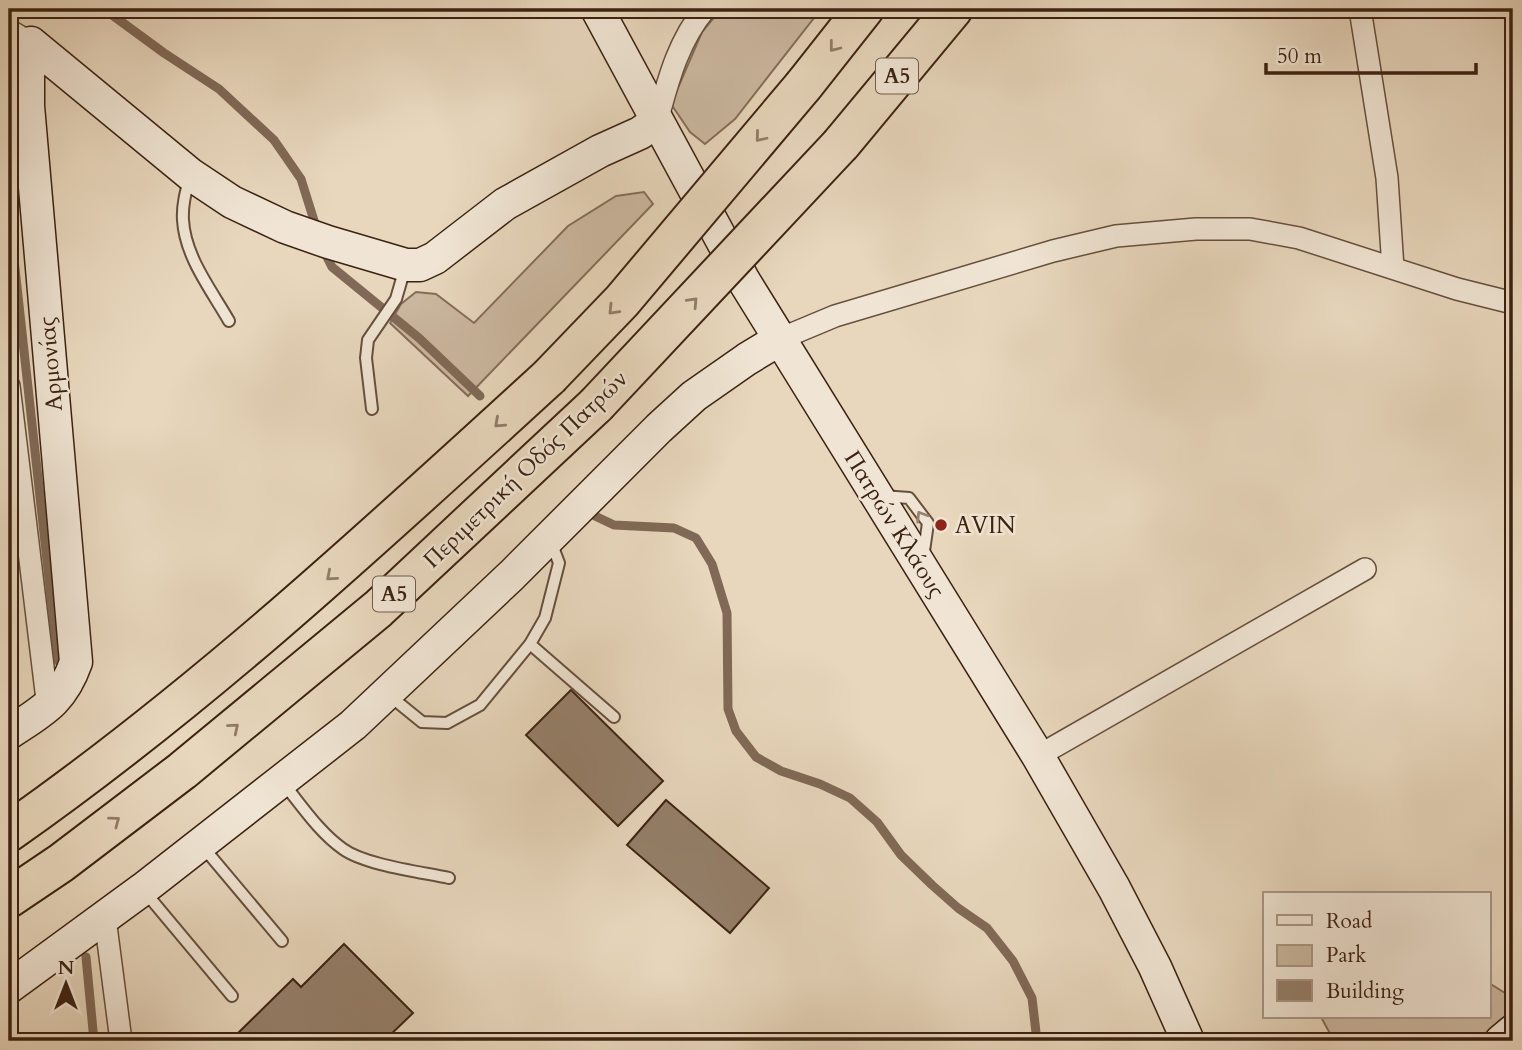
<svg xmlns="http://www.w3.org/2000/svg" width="1522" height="1050" viewBox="0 0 1522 1050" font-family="Cardo,serif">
  <rect width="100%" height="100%" fill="#e8d7bd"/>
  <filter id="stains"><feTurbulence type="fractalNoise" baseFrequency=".00286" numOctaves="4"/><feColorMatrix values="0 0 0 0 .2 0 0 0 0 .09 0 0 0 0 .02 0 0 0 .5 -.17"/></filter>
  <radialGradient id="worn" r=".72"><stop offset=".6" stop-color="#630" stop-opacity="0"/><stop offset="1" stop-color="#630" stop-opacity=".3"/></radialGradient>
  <path fill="#cbb8a0" stroke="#846d59" stroke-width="2" d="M 721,9 L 821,9 L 735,119 L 705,144 L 690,132 L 671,104 L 702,32 Z
    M 644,192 L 653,204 L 468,396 L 390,323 L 401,304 L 416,292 L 436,294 L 474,323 L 568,226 L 616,196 Z
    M 1489,983 L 1513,998 L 1513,1041 L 1334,1041 L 1321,1017 L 1489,1017 Z"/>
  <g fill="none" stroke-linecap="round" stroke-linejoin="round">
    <path stroke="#806956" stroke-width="9" d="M 104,9 L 164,53 L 219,89 L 274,140 L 301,179 L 317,230
      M 9,214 L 58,661
      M 322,247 L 332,267 L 419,338 L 480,396
      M 595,516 L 614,525 L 674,528 L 696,538 L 712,564 L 727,613 L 728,709 L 736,731 L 756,757 L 781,771 L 820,784 L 850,798 L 877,822 L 901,855 L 932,885 L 958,908 L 987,928 L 1013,961 L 1032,998 L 1037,1041
      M 86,957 L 94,1041"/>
  </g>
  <path fill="#95806b" stroke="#3c2212" stroke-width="2" d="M 571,690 L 663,781 L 618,826 L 526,735 Z
    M 666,800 L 769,888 L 730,933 L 627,845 Z
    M 344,944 L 413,1013 L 384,1041 L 242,1041 L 236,1035 L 293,979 L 301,987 Z"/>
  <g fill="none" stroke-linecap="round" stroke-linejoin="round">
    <g stroke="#674f3d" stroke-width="14">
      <path id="lane" d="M 190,176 C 186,191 182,205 183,220 C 185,257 212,291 229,321
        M 372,409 L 366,358 L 368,340 L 396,299 L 405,268
        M 883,496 L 909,498 L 928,523 L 923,558
        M 530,644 L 614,717
        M 390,696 L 422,722 L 447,723 L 480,705 L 530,644 L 545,618 L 559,563 L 551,542
        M 284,784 C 302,806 319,832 343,849 C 365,865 421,872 449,878
        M 203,847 L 282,941
        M 145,892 L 232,996"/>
    </g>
    <g stroke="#674f3d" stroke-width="24">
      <path id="street" d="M 1360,9 L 1387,178 L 1393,268
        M 9,30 L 31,43
        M 657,121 C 668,81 678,41 705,9
        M 780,339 L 835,316 L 1053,251 L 1116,236 L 1196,229 L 1250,229 L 1299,238 L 1457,289 L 1513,303
        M 9,386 L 48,708
        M 1038,756 L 1365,569
        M 105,918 L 121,1041"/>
    </g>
    <g stroke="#3c2212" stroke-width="35">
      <path id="secondary" d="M 597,9 L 744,281 L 1038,756 L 1114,888 L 1155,967 L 1188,1041
        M 31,43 L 190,174 L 232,202 L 285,227 L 328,242 L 406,265 L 420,265 L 435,258 L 505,204 L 600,151 L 640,133 L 657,121
        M 9,733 C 42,711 62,702 76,662 L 28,106 L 28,76 L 31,43
        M 9,987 L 143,889 L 353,725 L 512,575 L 659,428 L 694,396 L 747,359 L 780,339
        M 1501,1041 L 1513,1031"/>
    </g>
    <g stroke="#3c2212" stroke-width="42">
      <path id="highway" d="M 804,85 L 864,9
        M 841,144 L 953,9
        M 9,832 C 203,696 375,536 549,377
        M 9,898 L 61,863 L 182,771 L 378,609 L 596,405"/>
    </g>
    <use href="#lane" stroke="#f0e5d4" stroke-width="10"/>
    <use href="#street" stroke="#f0e5d4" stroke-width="21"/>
    <use href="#secondary" stroke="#f0e5d4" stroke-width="32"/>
    <use href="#highway" stroke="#e8d7bd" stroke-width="38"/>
    <g stroke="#3c2212" stroke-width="42" stroke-linecap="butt">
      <path id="highway-bridge" d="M 549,377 L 622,301 L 804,85
        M 596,405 L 841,144"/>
    </g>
    <use href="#highway-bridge" stroke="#e8d7bd" stroke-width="38"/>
  </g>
  <defs><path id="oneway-chevron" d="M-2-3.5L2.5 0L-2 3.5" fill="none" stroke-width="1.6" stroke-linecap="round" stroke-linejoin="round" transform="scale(1.75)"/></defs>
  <g stroke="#927c68">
    <use href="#oneway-chevron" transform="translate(834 47) rotate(128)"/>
    <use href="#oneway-chevron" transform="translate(760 137) rotate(130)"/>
    <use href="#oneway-chevron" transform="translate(693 302) rotate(-47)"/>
    <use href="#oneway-chevron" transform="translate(613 310) rotate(134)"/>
    <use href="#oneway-chevron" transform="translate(499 423) rotate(138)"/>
    <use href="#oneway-chevron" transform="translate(331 576) rotate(139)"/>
    <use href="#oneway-chevron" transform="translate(234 728) rotate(-40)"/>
    <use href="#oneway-chevron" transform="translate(115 821) rotate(-37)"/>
  </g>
  <use stroke="#968473" href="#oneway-chevron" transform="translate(921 516) rotate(-122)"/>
  <circle fill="#8f2418" stroke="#f0e5d4" stroke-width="2.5" cx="941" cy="525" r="7"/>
  <g text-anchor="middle" stroke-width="5" stroke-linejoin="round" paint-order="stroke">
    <g fill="#f0e5d4" stroke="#725c4c" stroke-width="2">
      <rect x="876" y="58.5" width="42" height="35" rx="5"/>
      <rect x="373" y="576.5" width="42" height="35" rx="5"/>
    </g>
    <g font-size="21" font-weight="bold" fill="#3c2212">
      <text x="897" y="83">Α5</text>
      <text x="394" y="601">Α5</text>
    </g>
    <g font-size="23" fill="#3c2212" stroke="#f0e5d4">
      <text transform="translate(50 364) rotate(-95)" y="8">Αρμονίας</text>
      <text transform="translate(525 469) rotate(-44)" y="8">Περιμετρική Οδός Πατρών</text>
      <text transform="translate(895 524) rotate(58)" y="8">Πατρών Κλάους</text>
    </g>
    <g font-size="23" fill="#3c2212" stroke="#f0e5d4" text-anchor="start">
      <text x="955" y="533">AVIN</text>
    </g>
  </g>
  <rect width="1522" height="1050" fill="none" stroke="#e8d7bd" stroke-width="35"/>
  <rect x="10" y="10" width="1501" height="1029" fill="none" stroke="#3c2212" stroke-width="3.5"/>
  <rect x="18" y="18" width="1487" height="1015" fill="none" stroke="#3c2212" stroke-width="2"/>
  <rect x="1263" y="892" width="228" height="126" fill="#f0e5d4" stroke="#a89786" stroke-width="2"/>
  <rect x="1277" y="915" width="35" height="10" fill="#f0e5d4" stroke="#a89786" stroke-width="2"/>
  <text x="1326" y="928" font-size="21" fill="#3c2212">Road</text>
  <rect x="1277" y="945" width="35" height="21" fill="#cbb8a0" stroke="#a89786" stroke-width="2"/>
  <text x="1326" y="962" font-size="21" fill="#3c2212">Park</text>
  <rect x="1277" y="980" width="35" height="21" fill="#95806b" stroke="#a89786" stroke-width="2"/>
  <text x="1326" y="998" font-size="21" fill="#3c2212">Building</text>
  <g transform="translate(66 984)" stroke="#f0e5d4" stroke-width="5" paint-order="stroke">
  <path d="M0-5L12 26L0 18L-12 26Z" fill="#3c2212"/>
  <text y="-10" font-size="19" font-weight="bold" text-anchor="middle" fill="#3c2212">N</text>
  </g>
  <path d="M1266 63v10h210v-10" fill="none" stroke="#3c2212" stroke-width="3.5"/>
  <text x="1277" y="63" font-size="21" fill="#3c2212" stroke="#f0e5d4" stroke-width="5" paint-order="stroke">50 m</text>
  <rect width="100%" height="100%" filter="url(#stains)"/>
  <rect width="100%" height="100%" fill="url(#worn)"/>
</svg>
